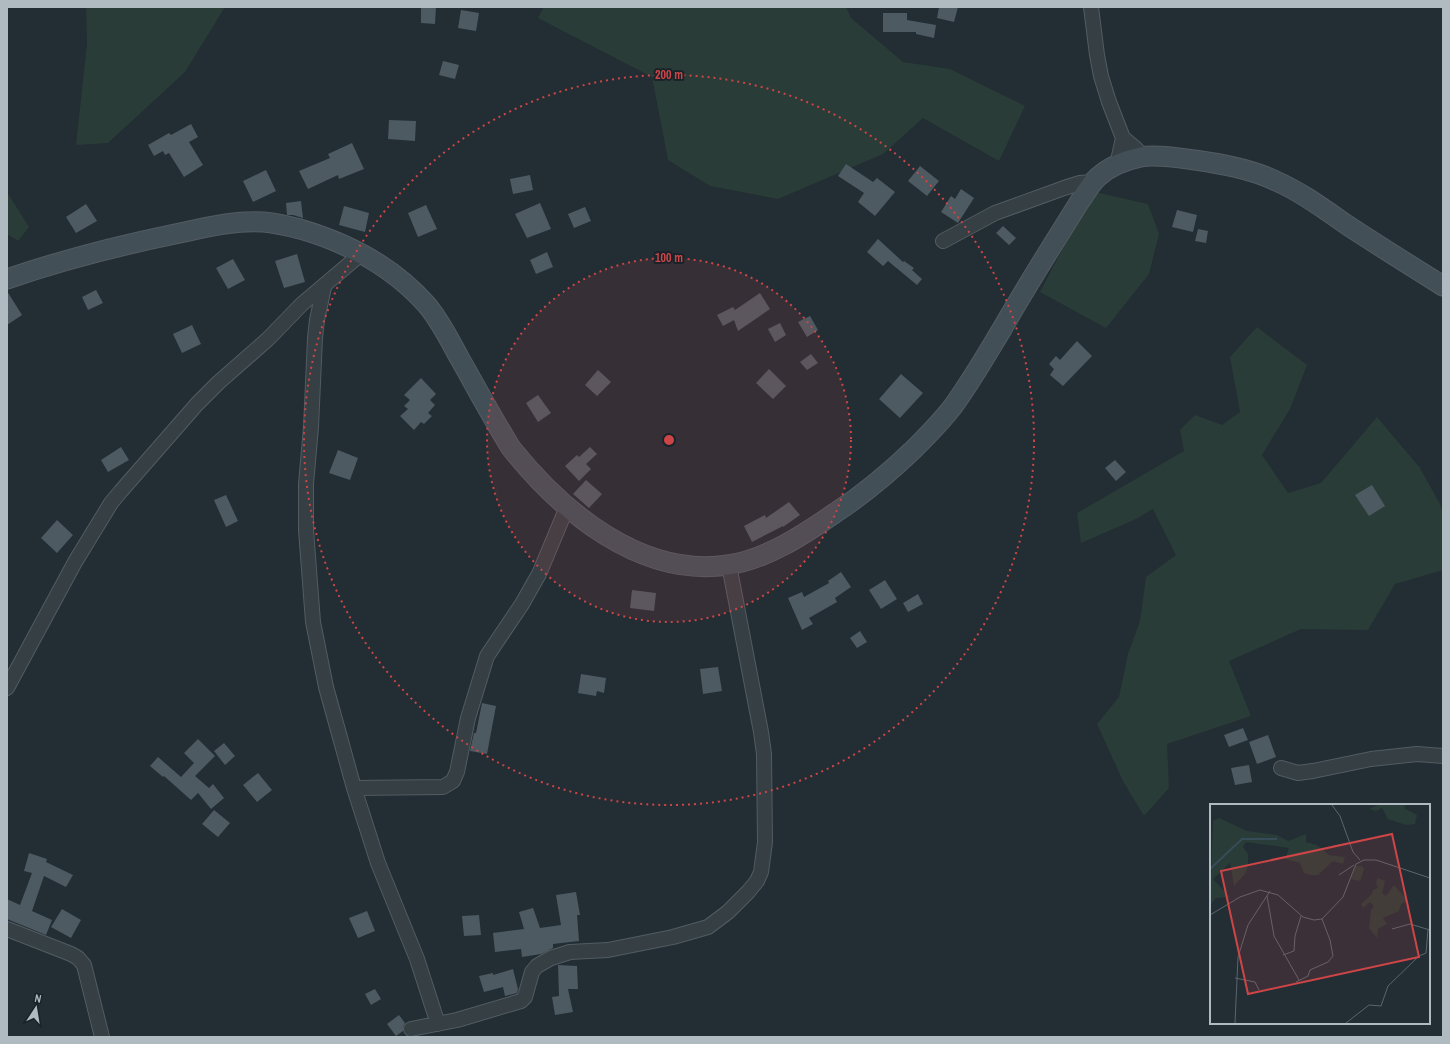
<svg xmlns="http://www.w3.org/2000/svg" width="1450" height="1044" viewBox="0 0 1450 1044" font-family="'Archivo Narrow',sans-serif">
  <rect width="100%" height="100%" fill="#222d34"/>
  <path fill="#2a3c37" d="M 86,7 L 225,7 L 185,72 L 108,143 L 76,145 L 87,44 Z
    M 544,7 L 846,7 L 851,18 L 903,62 L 950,69 L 1025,106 L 999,161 L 923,118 L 883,154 L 778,199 L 710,186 L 668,160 L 652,77 L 538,18 Z
    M 7,192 L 29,227 L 18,241 L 7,234 Z
    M 1095,192 L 1148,204 L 1159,234 L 1149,274 L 1106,328 L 1040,292 L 1063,248 Z
    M 1257,327 L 1307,365 L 1290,409 L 1262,455 L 1288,493 L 1321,483 L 1377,417 L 1420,468 L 1440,504 L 1443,513 L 1443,570 L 1395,584 L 1368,630 L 1301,629 L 1229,661 L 1251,716 L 1167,744 L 1169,788 L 1144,816 L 1123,781 L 1097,724 L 1119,697 L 1128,654 L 1140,621 L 1146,577 L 1176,555 L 1153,509 L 1134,520 L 1081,543 L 1077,513 L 1184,451 L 1180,430 L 1195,415 L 1222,425 L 1240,412 L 1230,357 Z"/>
  <path fill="#4d5a62" d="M 421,7 L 436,7 L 435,24 L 421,23 Z
    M 939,7 L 958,7 L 954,22 L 937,18 Z
    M 461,10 L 479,13 L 476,31 L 458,28 Z
    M 883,13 L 907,13 L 907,20 L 936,25 L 934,38 L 916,34 L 916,32 L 883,32 Z
    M 443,61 L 459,65 L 455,79 L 439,75 Z
    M 389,120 L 416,121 L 415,141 L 388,139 Z
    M 191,124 L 198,137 L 189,142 L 203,165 L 184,177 L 169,153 L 165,155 L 163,151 L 154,156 L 148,145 L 169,133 L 171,135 Z
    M 352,143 L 364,169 L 339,179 L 338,175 L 308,189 L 299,171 L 330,158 L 328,154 Z
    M 846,164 L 873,182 L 877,178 L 895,192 L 875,216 L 858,202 L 864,193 L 838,176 Z
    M 920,166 L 939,181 L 927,196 L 908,181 Z
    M 266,170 L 276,191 L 253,202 L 243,181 Z
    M 530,175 L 533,190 L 513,194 L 510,179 Z
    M 961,189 L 974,198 L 958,223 L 941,212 L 951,196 L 955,199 Z
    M 301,201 L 303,218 L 293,215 L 287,215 L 286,203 Z
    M 540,203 L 551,229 L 527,238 L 515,214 Z
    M 86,204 L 97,221 L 76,233 L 66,217 Z
    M 426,205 L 437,229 L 418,237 L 408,213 Z
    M 344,206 L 369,213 L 365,232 L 339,225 Z
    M 585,207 L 591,221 L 574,228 L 568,214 Z
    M 1177,210 L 1197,215 L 1193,232 L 1172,227 Z
    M 1003,226 L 1016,238 L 1009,245 L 996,233 Z
    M 1198,229 L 1208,231 L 1206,243 L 1195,241 Z
    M 878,239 L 903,262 L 904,261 L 914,268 L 912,270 L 922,279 L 917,285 L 888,261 L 883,266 L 867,252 Z
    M 547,252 L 553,267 L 536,274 L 530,260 Z
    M 297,254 L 305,282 L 284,288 L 275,261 Z
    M 233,259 L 245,280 L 228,289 L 216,268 Z
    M 96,290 L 103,303 L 88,310 L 82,297 Z
    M 7,291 L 22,315 L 7,325 Z
    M 760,293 L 770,309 L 738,331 L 734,320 L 723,326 L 717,315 L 733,307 L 735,310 Z
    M 810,316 L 818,330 L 807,337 L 798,322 Z
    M 780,323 L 786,335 L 775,342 L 768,329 Z
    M 192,325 L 201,344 L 182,353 L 173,334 Z
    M 1077,341 L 1092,356 L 1063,386 L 1050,375 L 1054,369 L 1049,364 L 1056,356 L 1060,360 Z
    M 811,354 L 818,363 L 807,370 L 800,362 Z
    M 769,369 L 786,386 L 773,399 L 756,383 Z
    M 598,370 L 611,382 L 597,396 L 585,385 Z
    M 901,374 L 923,393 L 900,418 L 879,399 Z
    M 421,378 L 436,394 L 430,400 L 435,405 L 428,413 L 432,416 L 424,424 L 421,422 L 414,430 L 400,416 L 408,409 L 404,406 L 410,400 L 404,395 Z
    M 538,395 L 551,413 L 538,422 L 526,403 Z
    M 121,447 L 129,460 L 108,472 L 101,460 Z
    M 590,447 L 597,454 L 586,464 L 591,469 L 579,481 L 565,466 L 577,455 L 579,457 Z
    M 338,450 L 358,458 L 350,480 L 329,473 Z
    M 1115,460 L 1126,472 L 1116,481 L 1105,468 Z
    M 586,480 L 602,494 L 589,508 L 573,494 Z
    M 1372,485 L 1385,506 L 1369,516 L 1355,495 Z
    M 226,495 L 238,521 L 226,527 L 214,500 Z
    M 789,502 L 800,515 L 783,527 L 783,526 L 752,542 L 744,526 L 765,515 L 766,518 Z
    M 57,520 L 73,535 L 57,553 L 41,538 Z
    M 841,572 L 851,587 L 835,598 L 837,602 L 809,618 L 813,624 L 802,630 L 788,598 L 802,592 L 804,597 L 829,583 L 828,581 Z
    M 885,580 L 897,599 L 881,609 L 869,590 Z
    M 632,590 L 656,593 L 654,611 L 630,608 Z
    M 918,594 L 923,604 L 908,612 L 903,603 Z
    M 860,631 L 867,642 L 857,648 L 850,638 Z
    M 718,667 L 722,691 L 703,694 L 700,669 Z
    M 581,674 L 606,678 L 604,693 L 597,691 L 596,696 L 578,693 Z
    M 482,703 L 496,706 L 487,754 L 470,751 L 474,733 L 476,733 Z
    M 1243,728 L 1248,740 L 1229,747 L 1224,735 Z
    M 1268,735 L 1276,757 L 1257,764 L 1249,742 Z
    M 198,739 L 215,756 L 195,776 L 209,788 L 213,784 L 224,798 L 211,809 L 198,793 L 191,800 L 164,776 L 163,777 L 150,766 L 158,757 L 181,777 L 194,763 L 184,753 Z
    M 224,743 L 235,756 L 225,765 L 214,751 Z
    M 1249,765 L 1252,782 L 1235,785 L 1231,768 Z
    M 258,773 L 272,790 L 257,802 L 243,785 Z
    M 214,810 L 230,823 L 218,837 L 202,824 Z
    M 29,853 L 47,859 L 46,862 L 73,875 L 66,887 L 44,876 L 32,911 L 52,920 L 46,935 L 7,919 L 7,899 L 20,905 L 32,873 L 24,871 Z
    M 576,892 L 580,915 L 577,915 L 579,941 L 553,944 L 553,948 L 541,954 L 522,957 L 521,949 L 495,952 L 493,933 L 524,929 L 519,912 L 533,908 L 540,928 L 561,925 L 556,895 Z
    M 62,909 L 81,920 L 71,938 L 51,927 Z
    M 367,911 L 375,931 L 358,938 L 349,918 Z
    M 479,915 L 481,935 L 464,936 L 462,916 Z
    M 558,965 L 577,966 L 578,989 L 568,989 L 573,1012 L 555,1015 L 552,997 L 559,996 Z
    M 513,969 L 518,989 L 517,993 L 505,996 L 503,987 L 484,992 L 479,976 L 493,973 L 493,975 Z
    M 375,989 L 381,999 L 371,1005 L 365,994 Z
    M 399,1015 L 405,1023 L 403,1027 L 403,1031 L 396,1036 L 387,1024 Z"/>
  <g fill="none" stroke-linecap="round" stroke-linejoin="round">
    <g stroke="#525c62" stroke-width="16">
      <path id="street" d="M 1091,7 L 1097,55 L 1101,76 L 1109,102 L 1123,138 L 1135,148 L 1143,156
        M 1117,165 L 1123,138
        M 943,241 L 995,213 L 1064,188 L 1080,183 L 1092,182
        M 324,287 L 317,320 L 315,338 L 311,427 L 306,484 L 306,530 L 313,622 L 326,687 L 354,788 L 378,863 L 417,959 L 438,1024
        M 7,688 L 75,562 L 111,503 L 121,491 L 197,404 L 219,382 L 268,339 L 302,304 L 361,254
        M 1281,768 L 1298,773 L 1313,771 L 1371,759 L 1417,754 L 1443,756
        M 354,788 L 443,787 L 453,781 L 457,772 L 468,718 L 487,656 L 522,604 L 539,574 L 567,507
        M 7,929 L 71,954 L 78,958 L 84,965 L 102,1037
        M 411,1029 L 457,1020 L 521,1001 L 525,997 L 532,972 L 537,966 L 551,958 L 570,952 L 608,950 L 673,937 L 708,927 L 728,912 L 748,892 L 757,881 L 761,872 L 765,842 L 764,754 L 761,732 L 729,565"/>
    </g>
    <g stroke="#525c62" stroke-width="21">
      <path id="secondary" d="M 7,279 C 62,260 117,246 175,234 C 204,228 233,220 263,222 C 276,223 288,226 300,229 C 348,243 392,266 426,304 C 440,320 450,341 460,359 C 477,389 493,419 511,448 C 562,512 641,578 728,565 C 767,559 803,535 835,513 C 864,494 889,473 914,449 C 928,435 942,421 954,405 C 972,380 987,354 1002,329 C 1019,299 1037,270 1055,241 C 1063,228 1072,214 1080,201 C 1086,193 1091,183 1098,177 C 1109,167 1126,160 1141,157 C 1155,154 1180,158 1195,160 C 1222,164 1251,169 1276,181 C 1301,192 1324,209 1347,225 C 1379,246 1411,266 1443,286"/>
    </g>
    <use href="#street" stroke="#353f44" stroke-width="14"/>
    <use href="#secondary" stroke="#434f57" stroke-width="19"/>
  </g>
  <circle cx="669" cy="440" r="182" fill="#ce4547" fill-opacity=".12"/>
  <g fill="none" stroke="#ce4547" stroke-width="2" stroke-dasharray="2 4">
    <circle cx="669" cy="440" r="182"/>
    <circle cx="669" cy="440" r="365"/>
  </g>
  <g transform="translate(1210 804)">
    <rect width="220" height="220" fill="#222d34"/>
    <path d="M 168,1 L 196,1 L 194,4 L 207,11 L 205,20 L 196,21 L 178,15 L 172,4 L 166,7 L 159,5 ZM 9,14 L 37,27 L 67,31 L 78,37 L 96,30 L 96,38 L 107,41 L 119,51 L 135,53 L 133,60 L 123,57 L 108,71 L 100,71 L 94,69 L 90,59 L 75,55 L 79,44 L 36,38 L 33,43 L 38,50 L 38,61 L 35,70 L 24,82 L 20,59 L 3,75 L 20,93 L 6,94 L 0,102 L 3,17 ZM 145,62 L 152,62 L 154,65 L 150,77 L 141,75 ZM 168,74 L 175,77 L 172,89 L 176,92 L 184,81 L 198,97 L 191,100 L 189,107 L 173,114 L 177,120 L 168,125 L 167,134 L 159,124 L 161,106 L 164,102 L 160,98 L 153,104 L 151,100 L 162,90 L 163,86 L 168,84 L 166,78 Z" fill="#2a3c37"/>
    <path fill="none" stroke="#374c59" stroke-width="2" d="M 0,65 L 32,35 L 67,35"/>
    <path fill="none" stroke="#5a656c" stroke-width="1" d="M 122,1 L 130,12 L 143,48 L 150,56M 124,42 L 140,39M 129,71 L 144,61M 57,92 L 64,132 L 89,176M 0,111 L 30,93 L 50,86 L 68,91 L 93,113 L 104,116 L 112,115 L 133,93 L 146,60 L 154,56 L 166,56 L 220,74M 182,125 L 200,120 L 220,126M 73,151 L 84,147 L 85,132 L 91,112M 25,174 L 45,178 L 49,186M 86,178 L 98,172 L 100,166 L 118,158 L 123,152 L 120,136 L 112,115M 25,219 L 28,153 L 38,121 L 60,87M 136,219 L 159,201 L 171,202 L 178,182 L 209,152 L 216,149 L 218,126"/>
    <path fill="#ce4547" fill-opacity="0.15" stroke="#ce4547" stroke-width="2" d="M 182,30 L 209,153 L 38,190 L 11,67 Z"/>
    <rect width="220" height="220" fill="none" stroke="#afbac1" stroke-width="2"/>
  </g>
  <circle cx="669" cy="440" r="6" fill="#ce4547" stroke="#1a2329" stroke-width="2"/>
  <g font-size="12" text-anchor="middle" font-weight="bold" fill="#ce4547" stroke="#1a2329" stroke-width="4" stroke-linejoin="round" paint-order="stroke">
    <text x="669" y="79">200 m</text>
    <text x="669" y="262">100 m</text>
  </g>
  <rect width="1450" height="1044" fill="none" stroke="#afbac1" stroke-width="16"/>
  <g transform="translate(36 1008) rotate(12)" stroke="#1a2329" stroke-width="3" paint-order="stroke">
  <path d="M0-3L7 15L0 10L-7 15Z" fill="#afbac1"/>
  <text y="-6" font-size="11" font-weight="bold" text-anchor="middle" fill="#afbac1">N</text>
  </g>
</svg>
